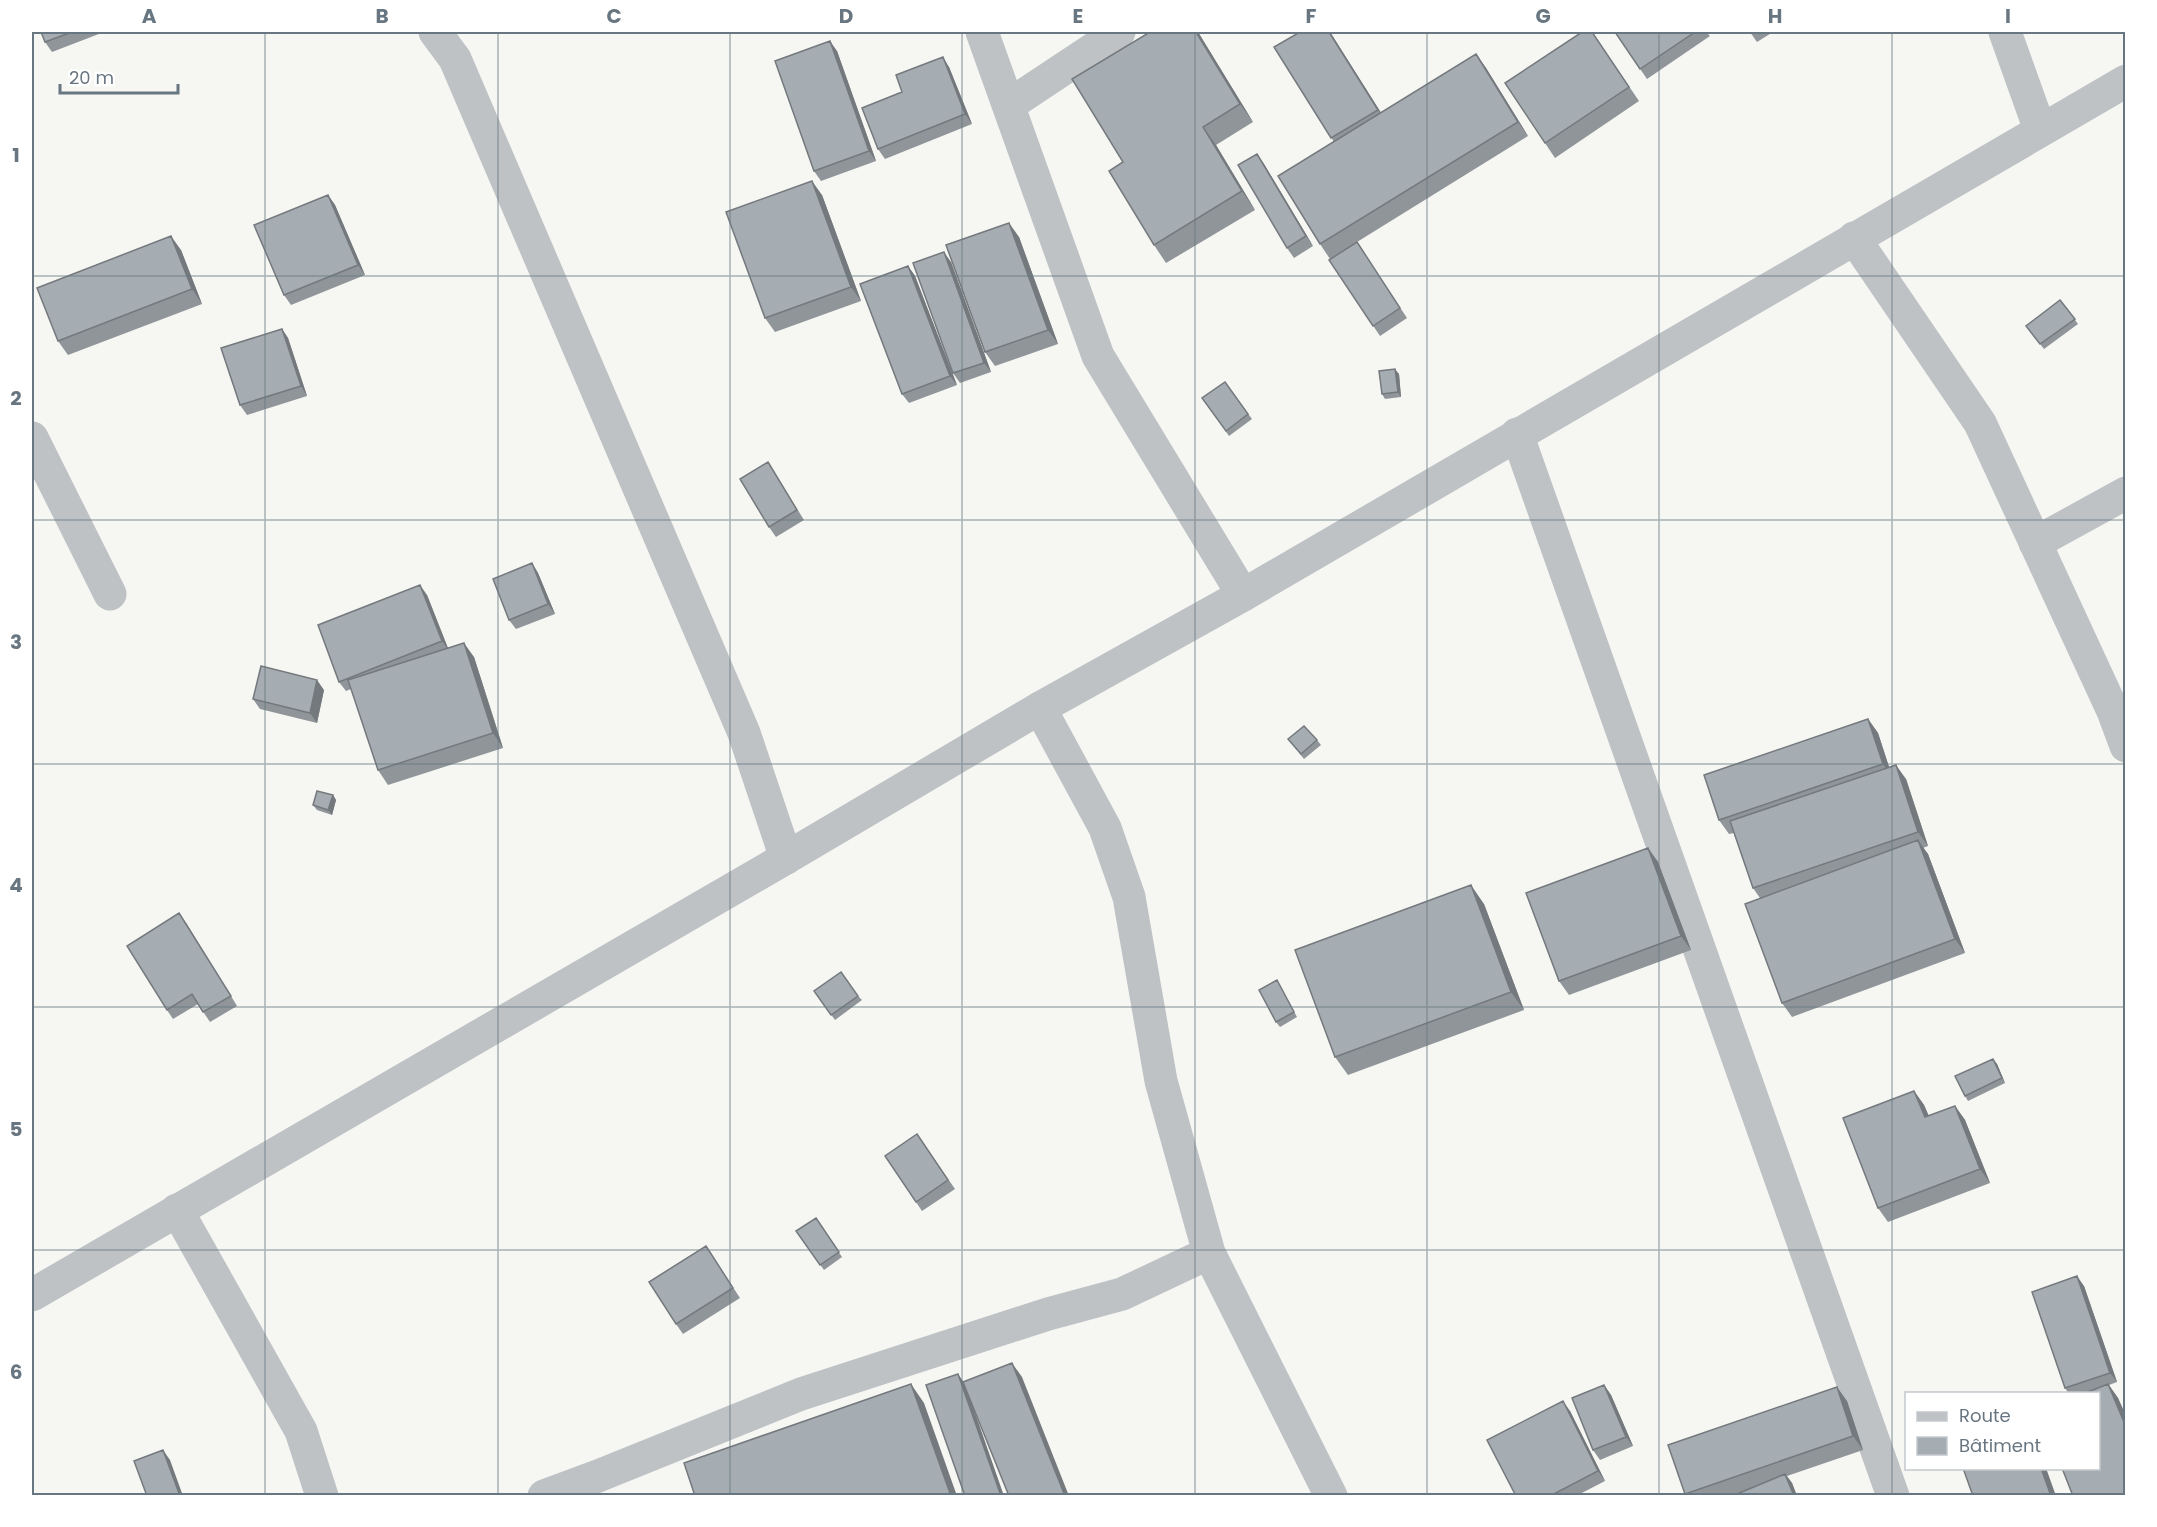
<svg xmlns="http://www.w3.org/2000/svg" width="2157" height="1527" viewBox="0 0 2157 1527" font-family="Poppins,sans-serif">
  <rect width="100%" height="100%" fill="#f6f6f3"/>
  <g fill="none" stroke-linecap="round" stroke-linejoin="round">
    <path stroke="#bec2c5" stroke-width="33" d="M 435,32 L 455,59 L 744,733 L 786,858
      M 982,32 L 1098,356 L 1243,595
      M 2005,32 L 2040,130
      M 1009,105 L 1119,32
      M 1854,238 L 1980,423 L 2113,711 L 2126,746
      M 1517,434 L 1893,1496
      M 32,438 L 110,594
      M 2035,543 L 2126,493
      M 1040,708 L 1105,828 L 1129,897 L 1161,1081 L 1209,1253 L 1331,1496
      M 177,1210 L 301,1431 L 322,1496
      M 544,1496 L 598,1476 L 801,1394 L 1048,1314 L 1122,1294 L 1209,1253"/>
    <path stroke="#bec2c5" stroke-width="33" d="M 32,1295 L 786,858 L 1040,708 L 1243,595 L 2126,81"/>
  </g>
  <path fill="#8f9599" d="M 41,32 L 104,32 L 52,52 L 45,42 Z
    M 1150,32 L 1198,32 L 1253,122 L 1216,145 L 1255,210 L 1166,263 L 1154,245 L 1123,162 Z
    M 1300,32 L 1330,32 L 1381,113 L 1476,54 L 1486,68 L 1528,136 L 1357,242 L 1407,318 L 1380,336 L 1329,260 L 1347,248 L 1330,259 L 1320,244 L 1334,142 L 1274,47 Z
    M 1592,32 L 1639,101 L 1555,158 L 1505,83 Z
    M 1615,32 L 1706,32 L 1710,36 L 1647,79 Z
    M 1750,32 L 1773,32 L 1757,42 Z
    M 837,51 L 876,161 L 821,181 L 814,171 Z
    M 949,67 L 972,124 L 885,159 L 878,149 L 902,92 Z
    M 1257,154 L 1264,164 L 1313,246 L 1294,258 L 1287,248 Z
    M 328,195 L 335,205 L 365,275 L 291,305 L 284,295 Z
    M 822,195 L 861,301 L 775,332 L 765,318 Z
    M 1019,237 L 1058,344 L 995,366 L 985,352 Z
    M 181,250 L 202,304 L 68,355 L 58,341 Z
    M 951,262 L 991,372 L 960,383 L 953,373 Z
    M 908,266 L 915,276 L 957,385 L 909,403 L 902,394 Z
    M 2060,300 L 2078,324 L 2044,349 L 2026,326 Z
    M 282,329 L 288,338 L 307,396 L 247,415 L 240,405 Z
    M 1399,374 L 1401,397 L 1385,399 L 1382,394 Z
    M 1225,382 L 1252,419 L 1229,436 L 1202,398 Z
    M 768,462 L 804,520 L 776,537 L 769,527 Z
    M 532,563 L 538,573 L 555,614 L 516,629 L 509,620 Z
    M 427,595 L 448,648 L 474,657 L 503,748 L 388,785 L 378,770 L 351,689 L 346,691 L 339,682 Z
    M 324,690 L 317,723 L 260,709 L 253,699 Z
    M 1868,719 L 1878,733 L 1889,767 L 1906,779 L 1928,846 L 1923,848 L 1928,854 L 1965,953 L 1792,1017 L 1782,1003 L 1760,898 L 1753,888 L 1734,833 L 1729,834 L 1719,820 Z
    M 1288,739 L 1317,740 L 1321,745 L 1304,759 Z
    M 333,795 L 336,800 L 332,815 L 317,810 L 313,805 Z
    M 1648,848 L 1658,862 L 1691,950 L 1569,995 L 1559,981 Z
    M 1484,904 L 1524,1010 L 1348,1075 L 1335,1057 Z
    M 186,923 L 237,1006 L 210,1022 L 198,1004 L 173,1019 L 167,1010 Z
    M 1277,980 L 1297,1017 L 1280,1027 L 1276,1022 Z
    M 814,991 L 858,996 L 862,1000 L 835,1020 Z
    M 1993,1059 L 1997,1064 L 2005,1083 L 1968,1101 L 1965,1096 Z
    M 1914,1091 L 1924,1105 L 1929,1116 L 1955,1106 L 1965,1120 L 1990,1183 L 1888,1222 L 1878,1208 Z
    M 917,1134 L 955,1189 L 922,1211 L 885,1156 Z
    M 816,1218 L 842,1257 L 824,1270 L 796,1231 Z
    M 712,1255 L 740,1298 L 683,1334 L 676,1324 Z
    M 2084,1286 L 2117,1382 L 2109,1385 L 2118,1398 L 2126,1416 L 2126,1496 L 2073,1496 L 2098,1394 L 2069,1394 L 2065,1388 Z
    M 1604,1385 L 1611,1395 L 1633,1446 L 1600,1460 L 1593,1450 Z
    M 1847,1401 L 1863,1450 L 1787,1476 L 1792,1483 L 1797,1496 L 1686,1496 L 1685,1494 Z
    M 1570,1411 L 1605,1481 L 1576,1496 L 1516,1496 Z"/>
  <path fill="#74797d" d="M 1196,32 L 1198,32 L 1253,122 L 1240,104 Z
    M 1329,32 L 1330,32 L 1385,119 L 1378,110 Z
    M 830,41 L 837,51 L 876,161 L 869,151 Z
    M 1476,54 L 1486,68 L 1528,136 L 1518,122 Z
    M 943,57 L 949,67 L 972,124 L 965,114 Z
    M 1203,127 L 1216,145 L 1255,210 L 1242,191 Z
    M 1257,154 L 1264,164 L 1313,246 L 1306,236 Z
    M 812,181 L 822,195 L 861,301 L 851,287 Z
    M 328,195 L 335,205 L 365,275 L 358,265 Z
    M 1009,223 L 1019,237 L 1058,344 L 1048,330 Z
    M 171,236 L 181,250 L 202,304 L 192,289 Z
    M 944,252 L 951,262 L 991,372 L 984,363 Z
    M 908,266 L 915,276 L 957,385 L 950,376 Z
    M 282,329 L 288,338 L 307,396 L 301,386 Z
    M 1395,369 L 1399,374 L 1401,397 L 1398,392 Z
    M 532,563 L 538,573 L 555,614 L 548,604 Z
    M 420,585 L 427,595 L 449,651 L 442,641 Z
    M 464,643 L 474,657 L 503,748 L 493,733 Z
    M 317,680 L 324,690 L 317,723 L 310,713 Z
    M 1868,719 L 1878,733 L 1893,779 L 1883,764 Z
    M 1896,765 L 1906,779 L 1928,846 L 1918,832 Z
    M 333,795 L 336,800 L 332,815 L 328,810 Z
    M 1918,840 L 1928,854 L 1965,953 L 1955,939 Z
    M 1648,848 L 1658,862 L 1691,950 L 1681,936 Z
    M 1471,885 L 1484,904 L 1524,1010 L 1511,992 Z
    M 179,913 L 186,923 L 237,1006 L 231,996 Z
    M 1993,1059 L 1997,1064 L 2005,1083 L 2002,1078 Z
    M 1914,1091 L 1924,1105 L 1935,1131 L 1925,1117 Z
    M 1955,1106 L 1965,1120 L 1990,1183 L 1980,1169 Z
    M 2077,1276 L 2084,1286 L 2117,1382 L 2110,1373 Z
    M 1012,1363 L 1022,1377 L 1069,1496 L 1065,1496 Z
    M 958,1374 L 965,1384 L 1004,1496 L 1001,1496 Z
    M 911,1384 L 924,1403 L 957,1496 L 951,1496 Z
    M 2108,1384 L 2118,1398 L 2126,1416 L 2126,1427 Z
    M 1604,1385 L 1611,1395 L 1633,1446 L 1626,1437 Z
    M 1837,1387 L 1847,1401 L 1863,1450 L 1853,1436 Z
    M 1563,1401 L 1570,1411 L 1605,1481 L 1598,1471 Z
    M 163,1450 L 170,1460 L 183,1496 L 180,1496 Z
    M 2041,1468 L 2046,1468 L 2056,1496 L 2051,1496 Z
    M 1785,1474 L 1792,1483 L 1797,1496 L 1794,1496 Z"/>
  <path fill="#a6adb2" stroke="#74797d" stroke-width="1.5" d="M 41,32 L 72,32 L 45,42 Z
    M 1150,32 L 1196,32 L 1240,104 L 1203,127 L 1242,191 L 1154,245 L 1109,171 L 1123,162 L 1072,79 Z
    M 1300,32 L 1329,32 L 1378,110 L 1331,138 L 1274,47 Z
    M 1582,32 L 1592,32 L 1629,87 L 1545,143 L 1505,83 Z
    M 1615,32 L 1695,32 L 1640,69 Z
    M 830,41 L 869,151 L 814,171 L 775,61 Z
    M 1476,54 L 1518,122 L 1320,244 L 1278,176 Z
    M 943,57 L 965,114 L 878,149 L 862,108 L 902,92 L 896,75 Z
    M 1257,154 L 1306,236 L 1287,248 L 1238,165 Z
    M 812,181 L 851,287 L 765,318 L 726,212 Z
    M 328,195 L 358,265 L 284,295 L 254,225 Z
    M 1009,223 L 1048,330 L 985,352 L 946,245 Z
    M 171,236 L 192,289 L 58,341 L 37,288 Z
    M 1357,242 L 1400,308 L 1373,326 L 1329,260 Z
    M 944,252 L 984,363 L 953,373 L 913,263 Z
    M 908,266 L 950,376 L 902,394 L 860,284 Z
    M 2060,300 L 2075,319 L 2040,344 L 2026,326 Z
    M 282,329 L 301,386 L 240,405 L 221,348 Z
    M 1395,369 L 1398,392 L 1382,394 L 1379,371 Z
    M 1225,382 L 1248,414 L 1226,431 L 1202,398 Z
    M 768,462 L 797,510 L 769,527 L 740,479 Z
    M 532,563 L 548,604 L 509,620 L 493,579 Z
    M 420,585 L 442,641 L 339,682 L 318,625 Z
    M 464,643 L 493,733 L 378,770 L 348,680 Z
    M 261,666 L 317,680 L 310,713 L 253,699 Z
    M 1868,719 L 1883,764 L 1719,820 L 1704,775 Z
    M 1304,726 L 1317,740 L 1301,754 L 1288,739 Z
    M 1896,765 L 1918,832 L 1753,888 L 1730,821 Z
    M 317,791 L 333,795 L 328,810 L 313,805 Z
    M 1918,840 L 1955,939 L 1782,1003 L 1745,904 Z
    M 1648,848 L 1681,936 L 1559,981 L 1526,893 Z
    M 1471,885 L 1511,992 L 1335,1057 L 1295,950 Z
    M 179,913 L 231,996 L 203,1012 L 192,994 L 167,1010 L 127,946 Z
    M 841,972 L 858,996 L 831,1015 L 814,991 Z
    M 1277,980 L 1294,1012 L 1276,1022 L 1259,990 Z
    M 1993,1059 L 2002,1078 L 1965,1096 L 1955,1076 Z
    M 1914,1091 L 1925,1117 L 1955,1106 L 1980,1169 L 1878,1208 L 1843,1118 Z
    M 917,1134 L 948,1180 L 916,1202 L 885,1156 Z
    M 816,1218 L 839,1252 L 820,1265 L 796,1231 Z
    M 706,1246 L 733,1288 L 676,1324 L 649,1282 Z
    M 2077,1276 L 2110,1373 L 2065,1388 L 2032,1292 Z
    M 1012,1363 L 1065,1496 L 1009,1496 L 963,1382 Z
    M 958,1374 L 1001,1496 L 965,1496 L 926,1385 Z
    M 911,1384 L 951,1496 L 695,1496 L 684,1463 Z
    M 2108,1384 L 2126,1427 L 2126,1494 L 2123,1496 L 2073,1496 L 2062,1468 L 2098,1468 L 2098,1394 L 2083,1394 Z
    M 1604,1385 L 1626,1437 L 1593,1450 L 1572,1398 Z
    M 1837,1387 L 1853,1436 L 1685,1494 L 1668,1445 Z
    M 1563,1401 L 1598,1471 L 1550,1496 L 1516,1496 L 1487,1440 Z
    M 163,1450 L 180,1496 L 147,1496 L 134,1461 Z
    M 1963,1468 L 2041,1468 L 2051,1496 L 1973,1496 Z
    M 1785,1474 L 1794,1496 L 1732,1496 Z"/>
  <path fill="none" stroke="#687681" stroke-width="1.5" stroke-opacity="0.55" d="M 265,32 L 265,1496M 498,32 L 498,1496M 730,32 L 730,1496M 962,32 L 962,1496M 1195,32 L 1195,1496M 1427,32 L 1427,1496M 1659,32 L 1659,1496M 1892,32 L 1892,1496M 32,276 L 2126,276M 32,520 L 2126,520M 32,764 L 2126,764M 32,1007 L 2126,1007M 32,1250 L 2126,1250"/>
  <rect width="2157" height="1527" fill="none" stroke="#ffffff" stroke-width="66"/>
  <rect x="1905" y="1392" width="195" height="78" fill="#ffffff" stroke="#c3c8cd" stroke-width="1.5"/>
  <rect x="1917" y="1412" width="30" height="9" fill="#bec2c5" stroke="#c3c8cd" stroke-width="1.5"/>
  <text x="1959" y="1422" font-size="18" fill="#687681">Route</text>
  <rect x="1917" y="1437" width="30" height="18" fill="#a6adb2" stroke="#c3c8cd" stroke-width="1.5"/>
  <text x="1959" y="1452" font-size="18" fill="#687681">Bâtiment</text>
  <path d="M60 84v9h118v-9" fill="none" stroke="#687681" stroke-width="3"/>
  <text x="69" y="84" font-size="18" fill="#687681" stroke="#ffffff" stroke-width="4.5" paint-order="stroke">20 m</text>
  <rect x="33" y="33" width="2091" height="1461" fill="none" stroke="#687681" stroke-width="2"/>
  <g font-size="20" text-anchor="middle" font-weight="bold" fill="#687681">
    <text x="149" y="23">A</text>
    <text x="382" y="23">B</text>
    <text x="614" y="23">C</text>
    <text x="846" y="23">D</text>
    <text x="1078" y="23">E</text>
    <text x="1311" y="23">F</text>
    <text x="1543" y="23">G</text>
    <text x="1775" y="23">H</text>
    <text x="2008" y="23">I</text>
    <text x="16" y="162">1</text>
    <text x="16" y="405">2</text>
    <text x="16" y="649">3</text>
    <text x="16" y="892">4</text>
    <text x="16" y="1136">5</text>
    <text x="16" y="1379">6</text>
  </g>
</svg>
